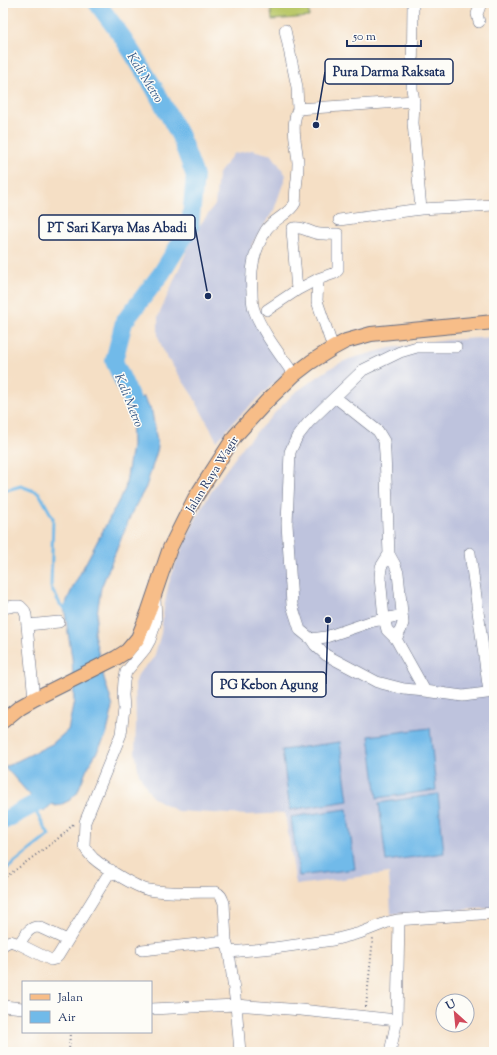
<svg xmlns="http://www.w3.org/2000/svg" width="497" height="1055" viewBox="0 0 497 1055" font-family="'Sorts Mill Goudy',serif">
  <rect width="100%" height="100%" fill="#fdfcf7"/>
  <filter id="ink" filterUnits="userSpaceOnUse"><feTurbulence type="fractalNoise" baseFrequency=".025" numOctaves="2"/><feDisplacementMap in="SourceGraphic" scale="8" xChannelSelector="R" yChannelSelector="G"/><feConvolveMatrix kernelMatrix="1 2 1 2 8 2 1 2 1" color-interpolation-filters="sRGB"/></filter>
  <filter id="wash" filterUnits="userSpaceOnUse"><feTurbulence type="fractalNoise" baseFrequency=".012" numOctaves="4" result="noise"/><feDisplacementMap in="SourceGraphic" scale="16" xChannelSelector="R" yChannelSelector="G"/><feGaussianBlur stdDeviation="0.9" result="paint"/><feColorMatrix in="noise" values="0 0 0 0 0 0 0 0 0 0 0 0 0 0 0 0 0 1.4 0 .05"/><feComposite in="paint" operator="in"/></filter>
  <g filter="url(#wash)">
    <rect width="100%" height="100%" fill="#f5dfc5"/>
    <path fill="#bec3dd" d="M 252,150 L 272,155 L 286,175 L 274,210 L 252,244 L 250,259 L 250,309 L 288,370 L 235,420 L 217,441 L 193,396 L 164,353 L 158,336 L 158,317 L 196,230 L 215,205 L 218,175 L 233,154 Z
      M 494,337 L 494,908 L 391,914 L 389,873 L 296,885 L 285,813 L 248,815 L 177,811 L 152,797 L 139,774 L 135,752 L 136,724 L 135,683 L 139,673 L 154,658 L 161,633 L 164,607 L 169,583 L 177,560 L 201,508 L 218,481 L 245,444 L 293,394 L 332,367 L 349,359 L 390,348 L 449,340 Z"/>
    <path fill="#bbc96b" stroke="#6b7c64" d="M 270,3 L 309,3 L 309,17 L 272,20 Z"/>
    <path fill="#71bae9" stroke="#4674a4" d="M 143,396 L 152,412 L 158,448 L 146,487 L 132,512 L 101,588 L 94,634 L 104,678 L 113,707 L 106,736 L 87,769 L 77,793 L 70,800 L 60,805 L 56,806 L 52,804 L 44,811 L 5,767 L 52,744 L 68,730 L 74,701 L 72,658 L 64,607 L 74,585 L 125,489 L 132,446 L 131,408 Z
      M 430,728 L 436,790 L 377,798 L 369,736 Z
      M 340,742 L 348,801 L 290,810 L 282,750 Z
      M 438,794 L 444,853 L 386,861 L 379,803 Z
      M 347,809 L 355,869 L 299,876 L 291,817 Z"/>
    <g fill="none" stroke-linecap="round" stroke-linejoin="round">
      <path stroke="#71bae9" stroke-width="3" d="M 3,491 L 21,486 L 39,493 L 53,518 L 51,587 L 60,604 L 67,611
        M 3,872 L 49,835 L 37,814 L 40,801"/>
      <path stroke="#71bae9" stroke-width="18" d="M 97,3 L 123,38 L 153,86 L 180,136 L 195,176 L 190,227 L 161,274 L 124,322 L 114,361 L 135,407 L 143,428
        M 3,821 L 40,801 L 52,784"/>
    </g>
  </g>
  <g filter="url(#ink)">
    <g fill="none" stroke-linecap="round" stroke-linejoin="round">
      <g stroke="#676d82" stroke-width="12">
        <path id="minor" d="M 413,3 L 412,89 L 414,101 L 413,123 L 421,209
          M 479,22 L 477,14 L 480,6 L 480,3
          M 285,30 L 297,87 L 298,109
          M 339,220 L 421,209 L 494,205
          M 318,279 L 317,301 L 333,348
          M 267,310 L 297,290 L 292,230 L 293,228 C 301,226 307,231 315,233 C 322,235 331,234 338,234 L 338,270 L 335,273 L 318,279 L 297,290
          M 294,375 C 280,354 263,334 254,310 C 252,304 252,298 252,292 C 250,268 254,251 266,230 C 272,220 290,214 295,203 C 296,199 295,192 296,188 C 297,180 298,171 298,163 C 297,145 290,127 298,109 L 414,101
          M 335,397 L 378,431 L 384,441 L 385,453 L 389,554 L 395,565 L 398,573 L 403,623 L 401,629 L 396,639
          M 470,553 L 489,692
          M 389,554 L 381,567 L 380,577 L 384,618 L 387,630 L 396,639 L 425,691 L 463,696 L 494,692
          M 155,598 L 156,621 L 150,640 L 145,649 L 126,672 L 124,681 L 123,695 L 124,709 L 121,734 L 85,822 L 84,846 C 86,850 90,855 93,858 C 103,867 137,888 149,890 C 171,894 194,892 216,892 C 221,894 222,898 224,903 L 226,941 L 229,952 L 236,1005 L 240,1052
          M 3,608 L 14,606 L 20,606 L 24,610 L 26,615 L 34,699
          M 402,615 L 370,622 L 326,637 L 311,639 L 300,630 L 292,605 L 291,587 L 287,524 L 290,452 L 297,437 L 308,423 L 363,370 L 400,352 L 417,347 L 456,347
          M 27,625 L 59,622
          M 311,639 L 315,645 L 326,655 L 377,682 L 404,689 L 425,691
          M 19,944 C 24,937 29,926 39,927 L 67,940
          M 3,945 L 10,941 L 19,944 L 51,960 L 55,959 L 58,956 L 111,870
          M 142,950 L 226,941
          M 229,952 L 274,948 L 333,940 L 360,933 L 388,922 L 397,920 L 494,913
          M 3,1006 L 23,1008
          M 151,1009 L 236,1005 L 301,1010 L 397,1020
          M 390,1052 L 397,1020 L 399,920"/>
      </g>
      <g stroke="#676d82" stroke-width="16">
        <path id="major" d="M 3,721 L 20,707 L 34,699 L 116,658 L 127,651 L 138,638 L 148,613 L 170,548 L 195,498 L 235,436 L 267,401 L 294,375 L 311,362 L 333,348 L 346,341 L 371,334 L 494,322"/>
      </g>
      <path stroke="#676d82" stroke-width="2" stroke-dasharray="1 3" stroke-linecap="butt" d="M 3,879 L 55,841 L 66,832 L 74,823
        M 366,1007 L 373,938
        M 69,1052 L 70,1032"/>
      <use href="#minor" stroke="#fff" stroke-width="11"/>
      <use href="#major" stroke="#f7bd88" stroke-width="14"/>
    </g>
  </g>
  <g text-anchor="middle" stroke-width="3" stroke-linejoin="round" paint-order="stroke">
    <g font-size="12" fill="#1b2f5e" stroke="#fdfcf7">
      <text transform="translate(212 474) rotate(-58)" y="4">Jalan Raya Wagir</text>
    </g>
    <g font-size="13" font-style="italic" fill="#355988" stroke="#fdfcf7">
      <text transform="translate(146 77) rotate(58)" y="5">Kali Metro</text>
      <text transform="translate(130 400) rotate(68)" y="5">Kali Metro</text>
    </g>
  </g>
  <path fill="none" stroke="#1b2f5e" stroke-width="1.5" d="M316 125L325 72M208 296L195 227M328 620L326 684"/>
  <g fill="#1b2f5e" stroke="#fdfcf7" stroke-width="1.5">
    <circle cx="316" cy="125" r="4"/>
    <circle cx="208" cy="296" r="4"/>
    <circle cx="328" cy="620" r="4"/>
  </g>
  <g fill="#fdfcf7" stroke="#1b2f5e" stroke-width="1.5">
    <rect x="325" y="59" width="128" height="25" rx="4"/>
    <rect x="39" y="215" width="156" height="25" rx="4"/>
    <rect x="212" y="672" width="114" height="25" rx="4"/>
  </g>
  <g font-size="13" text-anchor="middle" font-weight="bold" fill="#1b2f5e">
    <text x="389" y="76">Pura Darma Raksata</text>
    <text x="117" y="232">PT Sari Karya Mas Abadi</text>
    <text x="269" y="689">PG Kebon Agung</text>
  </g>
  <rect width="497" height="1055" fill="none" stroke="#fdfcf7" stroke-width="16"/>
  <rect x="22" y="981" width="130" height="52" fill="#fdfcf7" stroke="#a3aaba"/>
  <rect x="30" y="994" width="20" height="6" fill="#f7bd88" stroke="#a3aaba"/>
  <text x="58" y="1001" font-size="12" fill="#1b2f5e">Jalan</text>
  <rect x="30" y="1011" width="20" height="12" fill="#71bae9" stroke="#a3aaba"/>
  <text x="58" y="1021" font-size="12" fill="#1b2f5e">Air</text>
  <g transform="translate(455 1013) rotate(333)"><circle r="19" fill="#fdfcf7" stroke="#a3aaba"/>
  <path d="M0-3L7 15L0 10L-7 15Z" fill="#d1495b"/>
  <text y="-6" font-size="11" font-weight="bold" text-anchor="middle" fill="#1b2f5e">U</text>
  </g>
  <path d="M347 40v6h74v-6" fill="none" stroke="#1b2f5e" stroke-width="2"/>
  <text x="353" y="40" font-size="12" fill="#1b2f5e" stroke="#fdfcf7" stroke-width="3" paint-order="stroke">50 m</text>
</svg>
